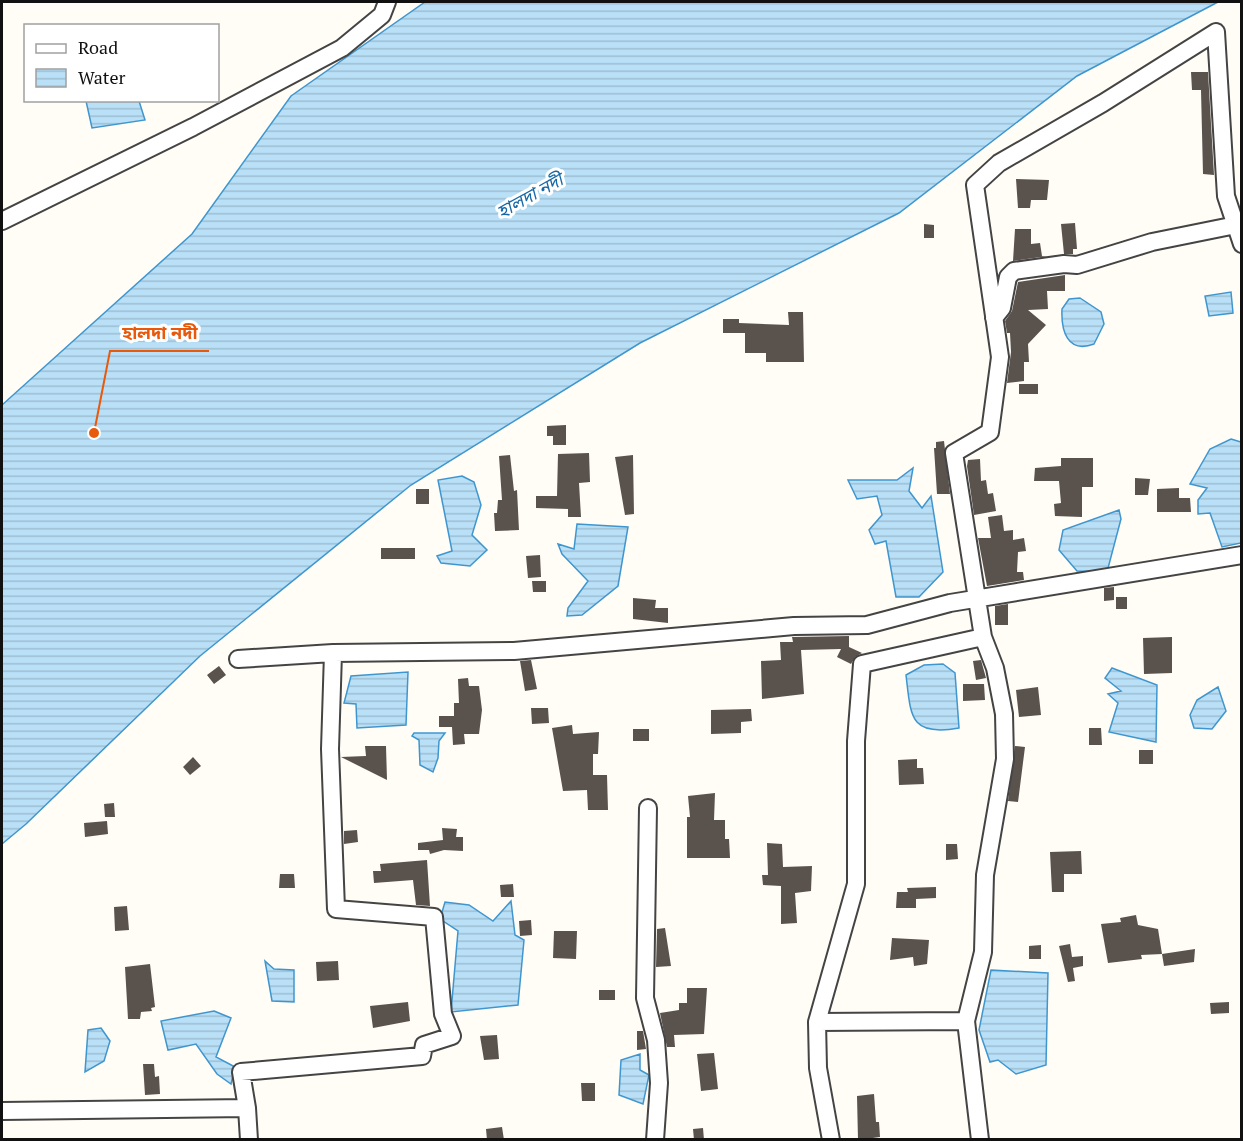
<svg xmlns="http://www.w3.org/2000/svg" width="1243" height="1141" viewBox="0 0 1243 1141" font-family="'PT Serif','Noto Sans Bengali',serif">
  <defs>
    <pattern id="water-rules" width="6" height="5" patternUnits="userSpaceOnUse" patternTransform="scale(1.5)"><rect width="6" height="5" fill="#b9e0f7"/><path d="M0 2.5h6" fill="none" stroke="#9ebfd3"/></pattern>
  </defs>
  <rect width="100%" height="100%" fill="#fffdf5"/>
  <path fill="url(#water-rules)" stroke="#3f96cf" stroke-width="1.5" d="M 425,2 L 1218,2 L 1077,76 L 899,213 L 640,343 L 411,485 L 200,656 L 26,824 L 2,844 L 2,405 L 192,234 L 291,96 Z
    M 86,101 L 139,101 L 145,120 L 92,128 Z
    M 1231,292 L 1233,313 L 1209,316 L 1205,296 Z
    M 1080,298 L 1101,312 L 1104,324 L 1094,344 C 1067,354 1061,330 1062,309 L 1069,299 Z
    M 1231,439 L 1241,442 L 1241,543 L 1222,547 L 1210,513 L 1198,514 L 1198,500 L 1207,488 L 1190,484 L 1210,449 Z
    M 913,468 L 909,491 L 922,508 L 931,496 L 943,572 L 919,597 L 896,597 L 886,541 L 875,544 L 869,530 L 882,515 L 877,496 L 857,499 L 848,480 L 897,480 Z
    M 462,476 L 474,482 L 481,505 L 472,535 L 487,550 L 470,566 L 441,563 L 437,556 L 452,551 L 438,480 Z
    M 1119,510 L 1121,519 L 1107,572 L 1077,571 L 1059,550 L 1063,530 Z
    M 577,524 L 628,527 L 618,586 L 582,615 L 567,616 L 568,608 L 588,581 L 562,554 L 558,544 L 574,549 Z
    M 943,664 L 955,673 L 959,728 C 909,737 911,716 906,675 L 924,665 Z
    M 1112,668 L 1157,685 L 1156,742 L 1109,732 L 1118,703 L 1108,694 L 1121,691 L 1105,678 Z
    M 408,672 L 406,725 L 357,728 L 356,704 L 344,703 L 351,676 Z
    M 1218,687 L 1226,711 L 1212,729 L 1194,728 L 1190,715 L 1197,700 Z
    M 414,733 L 445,733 L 439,741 L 438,758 L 433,772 L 420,765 L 419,740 L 412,736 Z
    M 511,901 L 515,935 L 524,940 L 518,1005 L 451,1012 L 458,931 L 440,919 L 445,902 L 469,905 L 493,921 Z
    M 265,961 L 274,969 L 294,970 L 294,1002 L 272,1001 Z
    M 991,970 L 1048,973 L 1046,1065 L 1016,1074 L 998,1060 L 990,1062 L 979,1030 Z
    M 214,1011 L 231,1018 L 216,1057 L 235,1067 L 231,1084 L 217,1074 L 196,1044 L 168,1050 L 161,1021 Z
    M 101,1028 L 110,1041 L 104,1061 L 85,1072 L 88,1030 Z
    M 640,1054 L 640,1070 L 649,1075 L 643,1104 L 619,1095 L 621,1060 Z"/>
  <path fill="#5a524d" d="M 1191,72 L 1208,72 L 1214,175 L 1203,174 L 1201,90 L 1192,90 Z
    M 1016,179 L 1049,180 L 1047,200 L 1031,200 L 1030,208 L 1018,208 Z
    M 1075,223 L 1077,249 L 1073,249 L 1073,254 L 1064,254 L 1061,224 Z
    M 924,224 L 934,225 L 934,238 L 924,238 Z
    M 1015,229 L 1031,229 L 1031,244 L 1040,243 L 1042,256 L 1048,256 L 1013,261 Z
    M 1065,275 L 1065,291 L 1047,291 L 1048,309 L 1028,310 L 1046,325 L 1028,344 L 1029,362 L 1024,362 L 1024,381 L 1007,383 L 1011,352 L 1010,333 L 1007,333 L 1005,321 L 1012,311 L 1018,282 Z
    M 788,312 L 803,312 L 804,362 L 766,362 L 766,353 L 745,353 L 745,333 L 723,333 L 723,319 L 739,319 L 739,323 L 789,325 Z
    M 1019,384 L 1038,384 L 1038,394 L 1019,394 Z
    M 566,425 L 566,445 L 553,445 L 553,436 L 547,436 L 547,426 Z
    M 944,441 L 950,494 L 937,494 L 934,448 L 936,448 L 936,442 Z
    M 589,453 L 590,482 L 579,483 L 581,517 L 568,517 L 568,509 L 536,508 L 536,496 L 557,496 L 558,454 Z
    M 510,455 L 514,491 L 517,490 L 519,530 L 495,531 L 494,513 L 497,513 L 498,500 L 502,500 L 499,456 Z
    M 633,455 L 634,514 L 625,515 L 615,457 Z
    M 1061,458 L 1093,458 L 1093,487 L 1082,487 L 1082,517 L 1055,516 L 1054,504 L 1061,503 L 1059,481 L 1034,481 L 1035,468 L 1061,466 Z
    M 980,459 L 981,481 L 986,480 L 988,494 L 993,493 L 996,511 L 974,515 L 967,466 L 968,460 Z
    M 1135,478 L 1150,479 L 1148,495 L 1135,495 Z
    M 1179,488 L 1179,498 L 1190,498 L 1191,512 L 1157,512 L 1157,489 Z
    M 416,489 L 429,489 L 429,504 L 416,504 Z
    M 1002,515 L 1004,531 L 1013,530 L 1013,540 L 1024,538 L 1026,551 L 1018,552 L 1017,572 L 1023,572 L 1024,580 L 987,586 L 978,538 L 991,538 L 988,517 Z
    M 381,548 L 415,548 L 415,559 L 381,559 Z
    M 540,555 L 541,577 L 528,578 L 526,556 Z
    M 532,581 L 546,581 L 546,592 L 533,592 Z
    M 1114,587 L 1114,600 L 1104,601 L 1104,588 Z
    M 1116,597 L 1127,597 L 1127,609 L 1116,609 Z
    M 633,598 L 656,600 L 655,608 L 668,608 L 668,623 L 633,619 Z
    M 1008,604 L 1008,625 L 995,625 L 995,606 Z
    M 849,636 L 849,647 L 862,653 L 855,657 L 851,664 L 837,657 L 841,649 L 801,650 L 804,694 L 762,699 L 761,661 L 781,660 L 780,642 L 793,642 L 792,637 Z
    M 1172,637 L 1172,673 L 1144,674 L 1143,638 Z
    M 531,660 L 537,689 L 525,691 L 520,661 Z
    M 981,660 L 986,678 L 976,680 L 973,661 Z
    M 219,666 L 226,675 L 214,684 L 207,675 Z
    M 468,678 L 469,686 L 479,686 L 482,710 L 479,734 L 464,734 L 465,744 L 453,745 L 452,727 L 439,727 L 439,716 L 454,716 L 454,703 L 459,703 L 458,679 Z
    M 963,684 L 984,684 L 985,700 L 963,701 Z
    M 1038,687 L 1041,715 L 1019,717 L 1016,690 Z
    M 531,708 L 548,708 L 549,723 L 532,724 Z
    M 751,709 L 752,721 L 741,722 L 741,733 L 711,734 L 711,710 Z
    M 572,725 L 573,734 L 599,732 L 598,754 L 593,754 L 593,775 L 607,775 L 608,810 L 588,810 L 587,790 L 563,791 L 552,728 Z
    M 1089,728 L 1101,728 L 1102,745 L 1089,745 Z
    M 633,729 L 649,729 L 649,741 L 633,741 Z
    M 365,746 L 386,746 L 387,780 L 341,757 L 366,756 Z
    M 1015,746 L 1025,747 L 1018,802 L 1008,801 Z
    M 1139,750 L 1153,750 L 1153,764 L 1139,764 Z
    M 193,757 L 201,766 L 190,775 L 183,767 Z
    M 917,759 L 917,768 L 923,768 L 924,784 L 899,785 L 898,760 Z
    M 715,793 L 714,820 L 725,820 L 725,839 L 729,839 L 730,858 L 687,858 L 687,817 L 690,817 L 688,796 Z
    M 114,803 L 115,817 L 105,817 L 104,804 Z
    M 107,821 L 108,834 L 85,837 L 84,823 Z
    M 442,828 L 457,829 L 456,837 L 463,837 L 463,851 L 444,850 L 430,854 L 429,850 L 418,850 L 418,843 L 443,840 Z
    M 357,830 L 358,842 L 344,844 L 344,831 Z
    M 767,843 L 782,844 L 783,867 L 812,866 L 811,891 L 795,893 L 797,923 L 781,924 L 781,886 L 763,885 L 762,875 L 768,875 Z
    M 946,844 L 957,844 L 958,859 L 946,860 Z
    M 1081,851 L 1082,874 L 1064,874 L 1064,892 L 1052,892 L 1050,852 Z
    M 427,860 L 430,906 L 416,905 L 413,880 L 374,883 L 373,871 L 381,871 L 380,864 Z
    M 280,874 L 294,874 L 295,888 L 279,888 Z
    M 513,884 L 514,897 L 501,897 L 500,885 Z
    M 936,887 L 936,898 L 916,899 L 916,908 L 896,908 L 897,892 L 908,892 L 907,888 Z
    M 127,906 L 129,930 L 115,931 L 114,907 Z
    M 1136,915 L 1138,925 L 1158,929 L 1162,954 L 1141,955 L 1142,959 L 1108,963 L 1101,924 L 1121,922 L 1120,918 Z
    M 531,920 L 532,935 L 520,936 L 519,921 Z
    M 665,928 L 671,966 L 656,967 L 657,929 Z
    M 554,931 L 577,931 L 576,959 L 553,958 Z
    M 892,938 L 929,940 L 927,964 L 914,966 L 913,957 L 890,960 Z
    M 1070,944 L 1072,957 L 1083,956 L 1083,966 L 1073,968 L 1075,981 L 1068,982 L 1059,946 Z
    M 1041,945 L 1041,959 L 1029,959 L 1029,946 Z
    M 1195,949 L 1194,962 L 1164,966 L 1162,954 Z
    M 338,961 L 339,980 L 317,981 L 316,962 Z
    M 150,964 L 155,1007 L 151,1008 L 152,1011 L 141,1012 L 140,1019 L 128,1019 L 125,967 Z
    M 687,988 L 707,988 L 704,1034 L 674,1035 L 675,1047 L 667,1047 L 660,1013 L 679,1010 L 679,1003 L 687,1003 Z
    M 599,990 L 615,990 L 615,1000 L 599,1000 Z
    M 408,1002 L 410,1021 L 373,1028 L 370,1006 Z
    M 1229,1002 L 1229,1013 L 1211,1014 L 1210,1003 Z
    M 637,1031 L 643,1031 L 646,1049 L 637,1050 Z
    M 497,1035 L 499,1059 L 484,1060 L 480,1036 Z
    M 714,1053 L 718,1089 L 701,1091 L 697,1054 Z
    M 143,1064 L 154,1064 L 155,1077 L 159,1076 L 160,1094 L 145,1095 Z
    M 581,1083 L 595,1083 L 595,1101 L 582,1101 Z
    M 874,1094 L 876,1122 L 879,1122 L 880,1137 L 858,1140 L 857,1096 Z
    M 502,1127 L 504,1140 L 487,1140 L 486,1129 Z
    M 703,1128 L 704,1140 L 694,1140 L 693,1129 Z"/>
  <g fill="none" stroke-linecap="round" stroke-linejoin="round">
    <g stroke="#444" stroke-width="20">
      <path id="minor" d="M 2,221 L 193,127 L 342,48 L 382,15 L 387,2
        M 994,318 L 1002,308 L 1008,277 L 1014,271 L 1064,264 L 1077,265 L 1152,242 L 1236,225
        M 238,659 L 333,653 L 514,651 L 794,626 L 867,625 L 950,603 L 1242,555
        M 648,808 L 645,998 L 656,1040 L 659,1083 L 655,1140
        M 817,1022 L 856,884 L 856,741 L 862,664 L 983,637
        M 247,1108 L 249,1140
        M 2,1111 L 247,1108 L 241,1072 L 422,1056 L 424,1045 L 452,1036 L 443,1014 L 434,917 L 336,909 L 330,749 L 333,653
        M 831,1140 L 818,1068 L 817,1022 L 966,1021
        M 980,1140 L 966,1021 L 983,952 L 985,875 L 1005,759 L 1004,714 L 995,668 L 983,637 L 954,453 L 990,432 L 1000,357 L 975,185 L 999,163 L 1103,103 L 1216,32 L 1226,196 L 1242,244"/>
    </g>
    <use href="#minor" stroke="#fff" stroke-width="16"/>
  </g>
  <g text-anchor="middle" stroke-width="6" stroke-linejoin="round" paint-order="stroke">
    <g font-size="18" font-style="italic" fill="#1768a6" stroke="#fff">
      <text transform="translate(530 196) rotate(-29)" y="6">হালদা নদী</text>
    </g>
  </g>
  <path fill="none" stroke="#e8590c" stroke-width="2" d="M94 433L110 351H209"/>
  <circle fill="#e8590c" stroke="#fff" stroke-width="2" cx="94" cy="433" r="6"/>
  <g font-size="18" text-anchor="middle" font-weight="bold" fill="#e8590c" stroke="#fff" stroke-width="6" stroke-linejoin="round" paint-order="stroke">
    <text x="160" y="339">হালদা নদী</text>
  </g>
  <rect width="1243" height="1141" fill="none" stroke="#111111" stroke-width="6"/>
  <rect x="24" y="24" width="195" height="78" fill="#ffffff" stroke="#a0a0a0" stroke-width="1.5"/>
  <rect x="36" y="44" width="30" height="9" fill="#ffffff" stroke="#a0a0a0" stroke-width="1.5"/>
  <text x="78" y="54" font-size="18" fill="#111111">Road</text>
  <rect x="36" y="69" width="30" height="18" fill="url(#water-rules)" stroke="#a0a0a0" stroke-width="1.5"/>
  <text x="78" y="84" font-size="18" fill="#111111">Water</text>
</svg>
